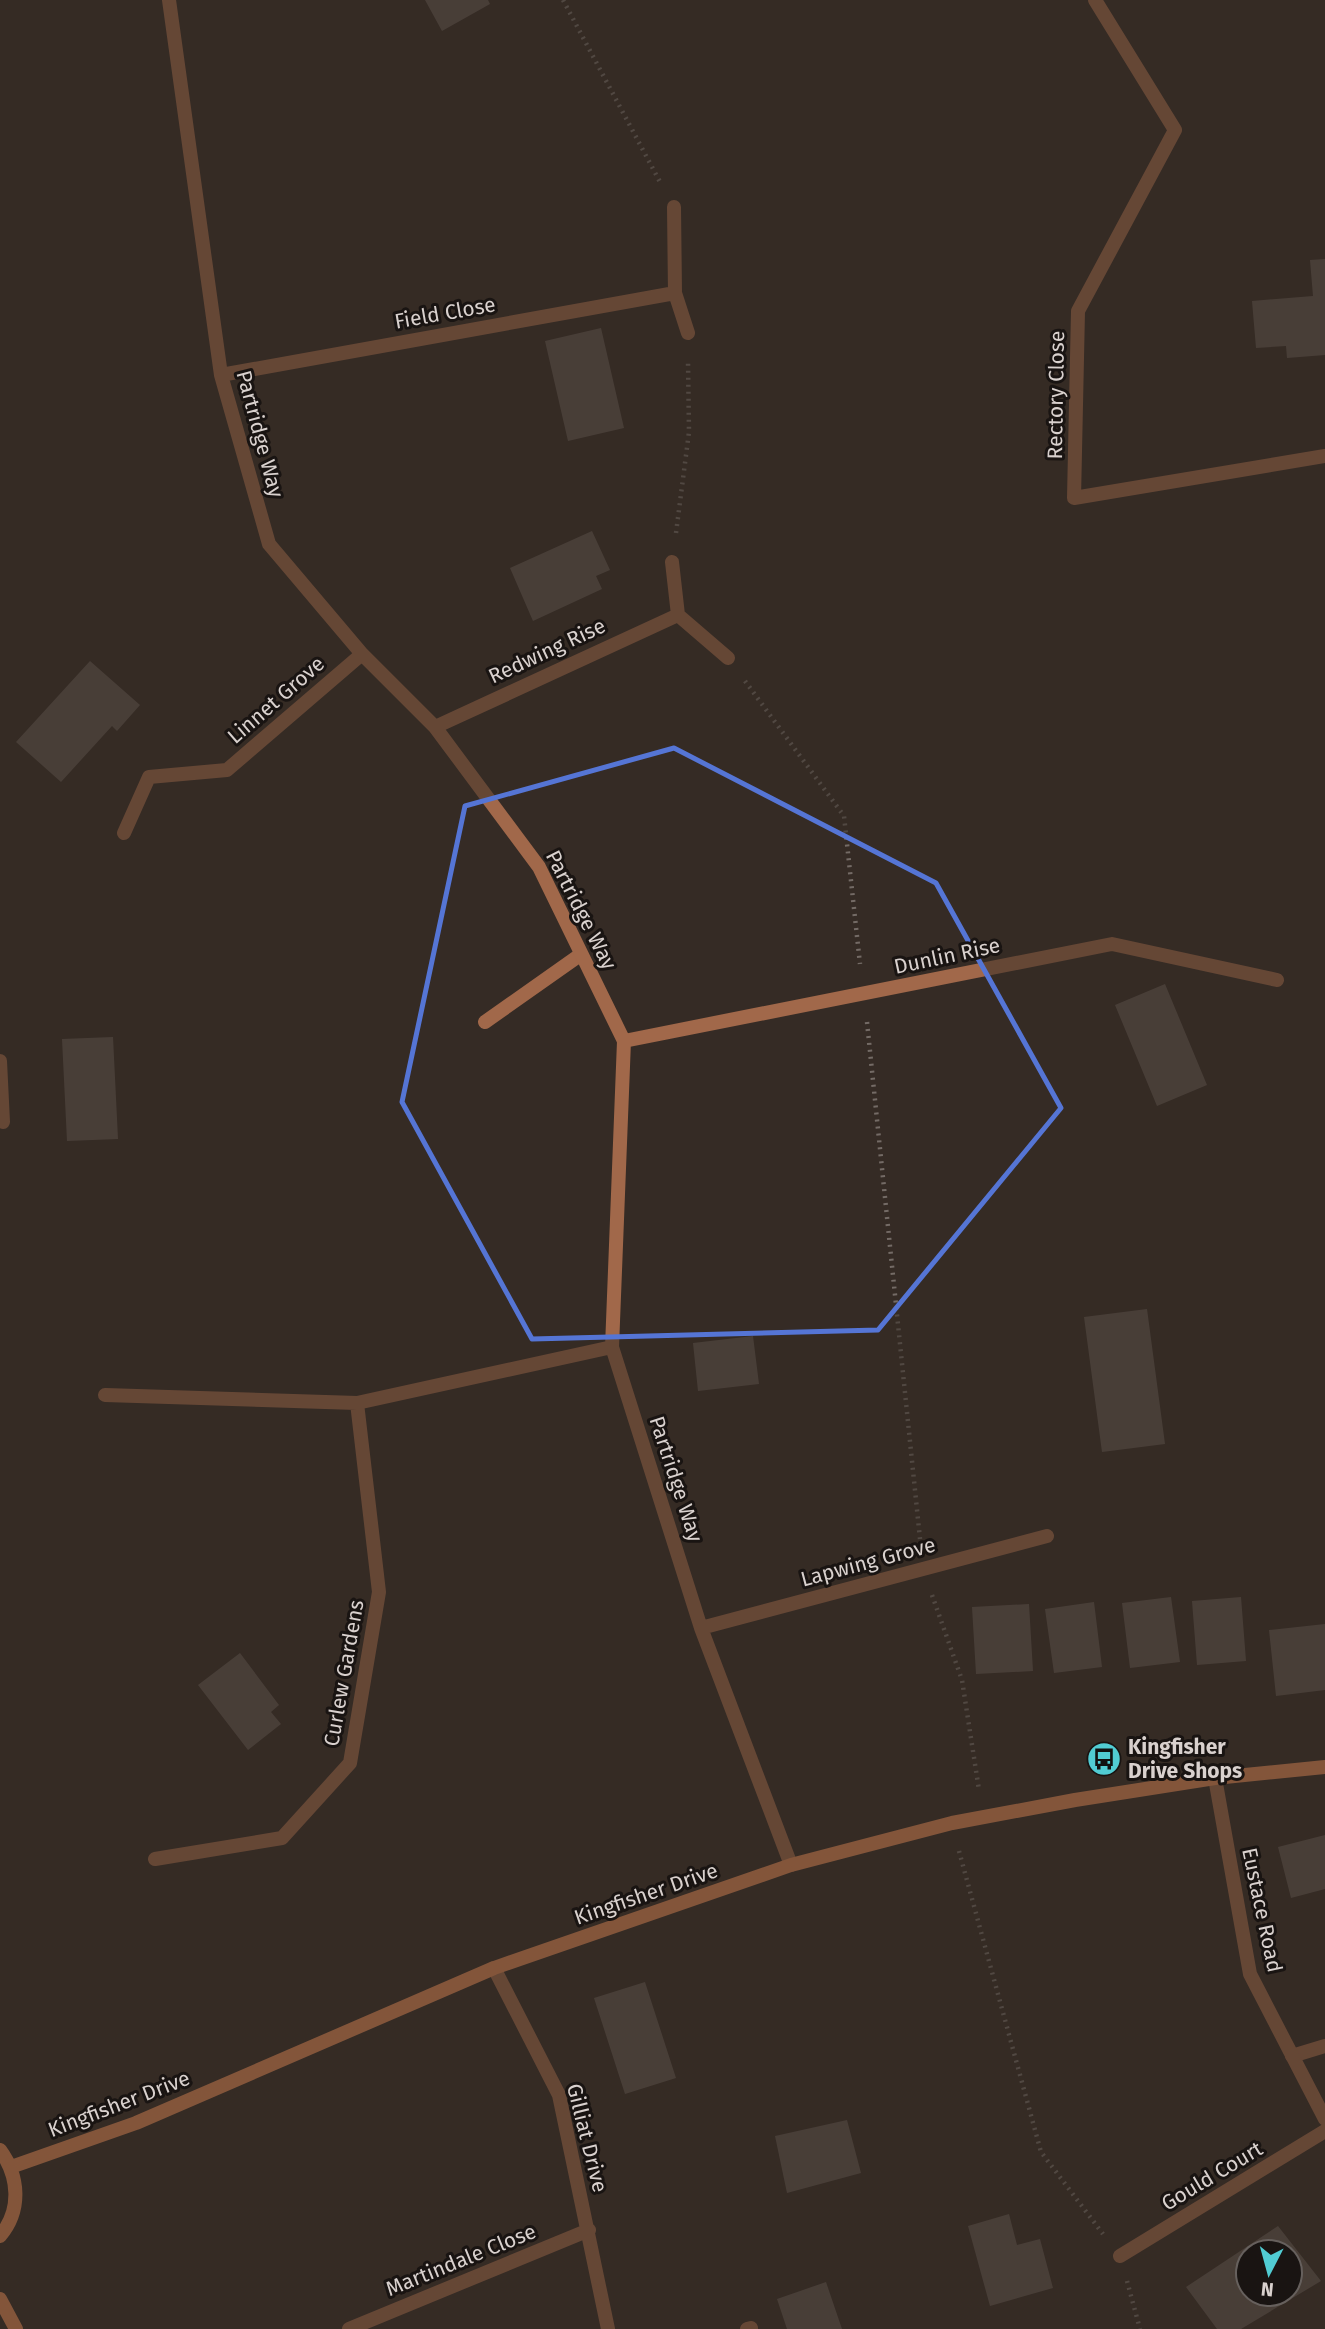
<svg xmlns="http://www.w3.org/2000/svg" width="1325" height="2329" viewBox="0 0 1325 2329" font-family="'Fira Sans',sans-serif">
  <rect width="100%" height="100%" fill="#352b25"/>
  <path fill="#61554f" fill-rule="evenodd" d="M 425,0 L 488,0 L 490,4 L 442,31 Z
    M 1325,259 L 1325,355 L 1287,358 L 1286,346 L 1256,348 L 1252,301 L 1313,296 L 1310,260 Z
    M 601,328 L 624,428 L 568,441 L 545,341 Z
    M 592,531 L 610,570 L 596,576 L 602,589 L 533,621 L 510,568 Z
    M 90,661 L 140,705 L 117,731 L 112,726 L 61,782 L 16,742 Z
    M 1165,984 L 1207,1085 L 1157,1106 L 1115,1005 Z
    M 113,1037 L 118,1139 L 67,1141 L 62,1039 Z
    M 1147,1309 L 1165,1444 L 1102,1452 L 1084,1317 Z
    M 753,1336 L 759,1384 L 698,1391 L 693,1343 Z
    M 1171,1597 L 1180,1662 L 1130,1668 L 1122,1603 Z
    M 1241,1597 L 1246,1661 L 1197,1665 L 1192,1601 Z
    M 1094,1602 L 1102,1667 L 1054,1673 L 1045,1609 Z
    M 1029,1604 L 1033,1671 L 976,1674 L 972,1607 Z
    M 1325,1624 L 1325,1690 L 1276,1696 L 1269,1630 Z
    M 240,1653 L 279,1705 L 271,1712 L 281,1724 L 248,1750 L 198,1685 Z
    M 1325,1835 L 1325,1889 L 1291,1898 L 1278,1847 Z
    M 645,1982 L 676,2078 L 625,2094 L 594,1998 Z
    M 847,2120 L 861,2173 L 787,2193 L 775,2136 Z
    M 1009,2214 L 1017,2245 L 1040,2239 L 1053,2288 L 990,2306 L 968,2226 Z
    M 1278,2226 L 1321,2281 L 1241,2329 L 1217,2329 L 1186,2287 ZM 1248,2252 L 1290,2252 L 1290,2294 L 1248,2294 Z
    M 826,2282 L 842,2329 L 787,2329 L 777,2299 Z"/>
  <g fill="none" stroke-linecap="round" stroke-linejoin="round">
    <path stroke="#746b66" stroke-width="4.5" stroke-dasharray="2 5" stroke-linecap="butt" d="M 563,0 L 660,182
      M 676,533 L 689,432 L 688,361
      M 745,681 L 844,816 L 860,964
      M 867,1022 L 920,1539
      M 932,1595 L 962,1680 L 979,1790
      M 959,1851 L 1041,2152 L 1103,2234
      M 1127,2281 L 1140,2329"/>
    <path stroke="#a1684a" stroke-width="14" d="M 485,1022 L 580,955
      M 0,1061 L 3,1122
      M 1292,2056 L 1325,2046"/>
    <path stroke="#a1684a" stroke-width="14" d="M 169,0 L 221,375 L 269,544 L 362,654 L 435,727 L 539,867 L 624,1041 L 612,1347 L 701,1628 L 791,1865
      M 1095,0 L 1175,130 L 1078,311 L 1074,498 L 1325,456
      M 674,207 L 675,293 L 688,333
      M 221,375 L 675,293
      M 672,562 L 678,615 L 728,658
      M 435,727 L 678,615
      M 124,833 L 149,777 L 227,770 L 362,654
      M 624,1041 L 1112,944 L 1277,980
      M 105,1395 L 357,1403 L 379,1592 L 350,1763 L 282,1838 L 155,1859
      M 357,1403 L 612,1347
      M 701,1628 L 1047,1536
      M 1215,1778 L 1250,1974 L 1325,2119
      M 494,1968 L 559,2095 L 608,2329
      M 1120,2256 L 1325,2131
      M 349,2329 L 589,2230
      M 747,2329 L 751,2328"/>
    <path stroke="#e28856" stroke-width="14" d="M 0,2150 C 19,2176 22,2210 0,2236
      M 11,2167 L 136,2123 L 494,1968 L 791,1865 L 952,1823 L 1075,1800 L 1215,1778 L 1325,1767
      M 0,2299 L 16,2329"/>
  </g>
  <path d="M0 0H1325V2329H0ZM 674,748 L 936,883 L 1061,1108 L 878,1330 L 532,1339 L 402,1102 L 465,806 Z" fill="#352b25" fill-opacity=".55" fill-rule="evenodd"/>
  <path fill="none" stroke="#5575d5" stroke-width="5" stroke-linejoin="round" d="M 674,748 L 936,883 L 1061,1108 L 878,1330 L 532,1339 L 402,1102 L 465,806 Z"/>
  <defs>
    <g id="bus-disc" transform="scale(1.75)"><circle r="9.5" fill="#51ccd3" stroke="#191412"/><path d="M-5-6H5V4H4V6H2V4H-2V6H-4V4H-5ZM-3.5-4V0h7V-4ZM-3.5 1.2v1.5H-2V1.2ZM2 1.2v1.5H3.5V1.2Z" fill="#111"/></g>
  </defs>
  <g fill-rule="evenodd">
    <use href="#bus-disc" x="1104" y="1759"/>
  </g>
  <g text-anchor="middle" stroke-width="6" stroke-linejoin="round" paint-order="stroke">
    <g font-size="21" fill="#d9d1ce" stroke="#191412">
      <text transform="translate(445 313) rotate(-10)" y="7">Field Close</text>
      <text transform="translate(1056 395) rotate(-89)" y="7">Rectory Close</text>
      <text transform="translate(260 434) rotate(75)" y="7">Partridge Way</text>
      <text transform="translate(547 651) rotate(-25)" y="7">Redwing Rise</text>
      <text transform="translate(276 700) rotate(-41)" y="7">Linnet Grove</text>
      <text transform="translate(581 910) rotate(63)" y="7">Partridge Way</text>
      <text transform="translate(947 956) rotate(-12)" y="7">Dunlin Rise</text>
      <text transform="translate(676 1479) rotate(72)" y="7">Partridge Way</text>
      <text transform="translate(868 1562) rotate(-15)" y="7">Lapwing Grove</text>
      <text transform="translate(344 1673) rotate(-80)" y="7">Curlew Gardens</text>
      <text transform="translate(646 1894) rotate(-19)" y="7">Kingfisher Drive</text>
      <text transform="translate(1262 1910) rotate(78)" y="7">Eustace Road</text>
      <text transform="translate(119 2104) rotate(-21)" y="7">Kingfisher Drive</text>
      <text transform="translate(587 2138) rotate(76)" y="7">Gilliat Drive</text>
      <text transform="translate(1212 2176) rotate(-31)" y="7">Gould Court</text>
      <text transform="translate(461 2260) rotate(-22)" y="7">Martindale Close</text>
    </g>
    <g font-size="21" font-weight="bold" fill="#d9d1ce" stroke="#191412" text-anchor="start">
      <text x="1128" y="1754">Kingfisher<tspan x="1128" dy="24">Drive Shops</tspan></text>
    </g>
  </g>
  <g transform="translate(1269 2273) rotate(186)"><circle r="33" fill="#191412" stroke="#66605d" stroke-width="2"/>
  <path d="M0-5L12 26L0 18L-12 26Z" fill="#51ccd3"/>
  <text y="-10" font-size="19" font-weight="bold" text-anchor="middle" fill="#d9d1ce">N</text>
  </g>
</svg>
